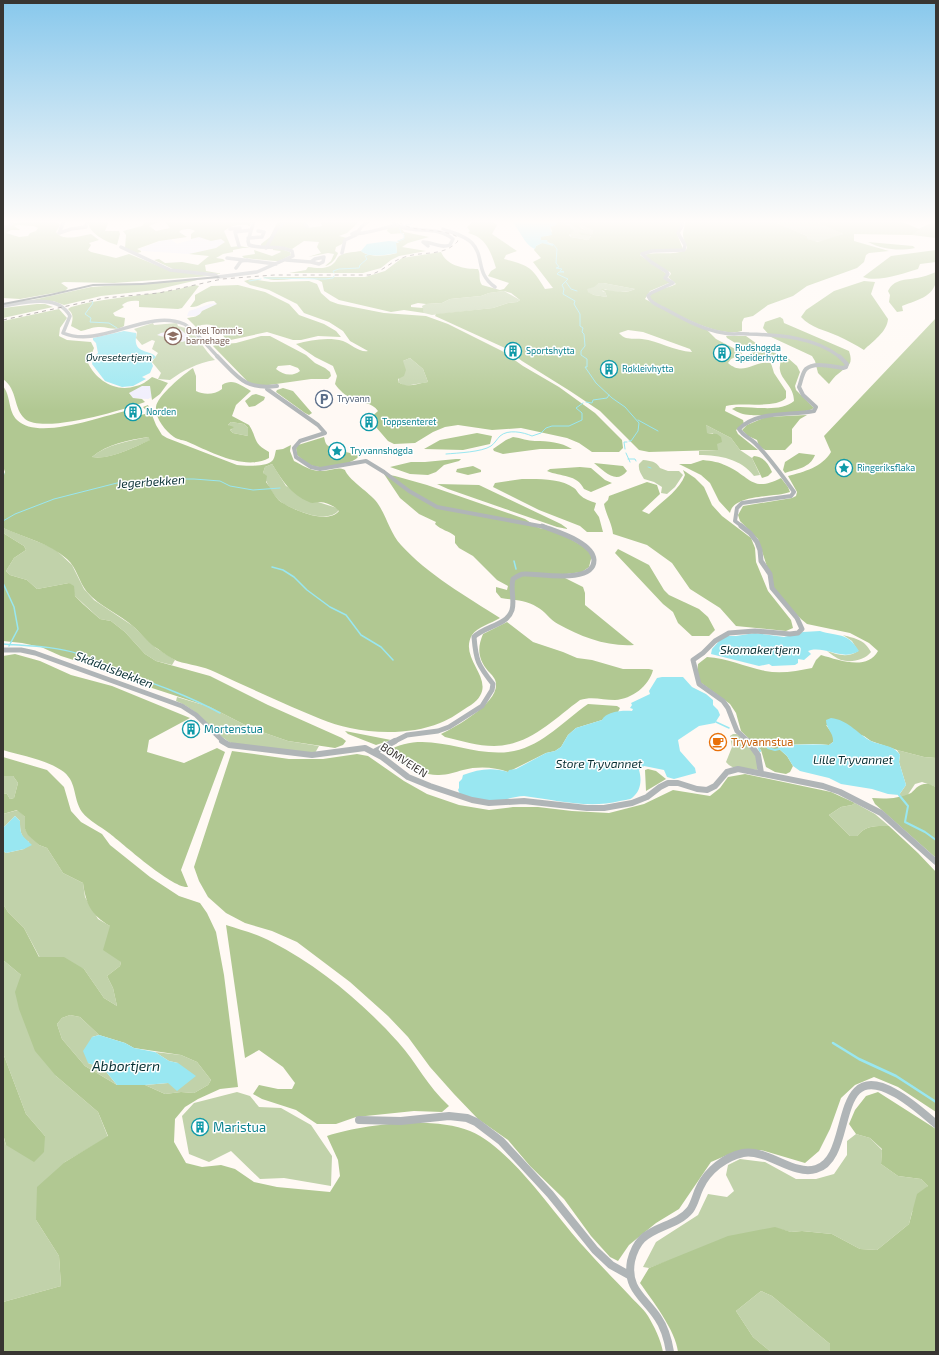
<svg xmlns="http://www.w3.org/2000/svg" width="939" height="1355" viewBox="0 0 939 1355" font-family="'Exo 2',sans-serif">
  <rect width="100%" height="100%" fill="#fff9f4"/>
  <path fill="#f0eefc" d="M 199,237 L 211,241 L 221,239 L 225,242 L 216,248 L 189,254 L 143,251 L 139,249 L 169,238 L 177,244 Z
    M 218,303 L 209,316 L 187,316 L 189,311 L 210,304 Z
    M 180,329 L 192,339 L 182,342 L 156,335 L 161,333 Z
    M 142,386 L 150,386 L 152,397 L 148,399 L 133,398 L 129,392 Z"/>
  <path fill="#c1d2aa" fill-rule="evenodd" d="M 772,221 L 813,221 L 843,234 C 833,240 819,245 808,239 L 807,236 Z
    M 936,221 L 936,238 L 912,235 L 916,230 Z
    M 566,224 L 576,226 L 585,230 L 579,226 L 581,225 L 592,230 L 593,233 L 588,240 L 571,237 Z
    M 599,283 L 603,283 L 635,289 C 628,293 612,293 605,289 L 602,291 L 605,292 L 607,297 L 594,295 L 587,292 L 587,288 Z
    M 504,291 L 520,300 L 517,302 L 508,303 L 493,308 L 432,315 L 424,313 L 422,306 L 426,304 L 442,303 L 450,299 L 481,296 L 489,293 Z
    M 153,323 L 154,325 L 177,323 L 178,326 C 180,327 185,327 187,329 C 199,336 204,351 215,360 C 197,363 184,370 170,380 L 158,379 L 161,373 L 152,362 L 158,353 L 152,349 L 155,341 L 152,340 L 142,345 L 136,338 L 137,332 L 134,329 ZM 180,329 L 192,339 L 182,342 L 157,335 L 161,333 Z
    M 410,358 L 423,369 L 428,382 L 405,386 L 398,382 L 403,361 Z
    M 231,422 L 244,424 L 248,428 L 248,436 L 233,433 L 230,430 L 232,429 L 228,425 Z
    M 706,425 L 731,438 L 740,450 L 752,458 L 760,475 L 754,476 C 741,459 720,455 699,455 L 699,451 L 717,450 L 713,433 L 706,433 Z
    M 148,437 L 151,440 C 133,447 112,460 92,457 C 107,444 129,441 148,437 Z
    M 643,460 C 651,461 656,461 660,468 L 668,471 L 679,471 L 683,475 L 675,487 L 667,494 L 661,493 L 662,487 L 654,482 L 644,479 C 641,474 638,470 639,464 Z
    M 272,464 L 286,486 L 318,502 L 337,508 L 339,510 C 328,525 293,510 281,502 C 273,496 266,482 263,473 L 265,467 Z
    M 3,528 L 51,547 L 57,551 L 72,565 L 84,589 L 94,600 L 133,626 L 156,648 L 175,660 L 172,665 L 156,661 L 145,654 L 125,632 L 111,621 L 100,619 L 75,596 L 69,583 L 37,589 L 27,580 L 10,575 L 6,571 L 14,558 L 26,550 L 24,546 L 3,533 Z
    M 843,635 C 856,639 864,639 871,652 C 865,660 851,663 841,660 C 836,658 831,654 827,651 C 838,655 848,658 858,651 L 852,641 Z
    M 177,697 L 210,707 L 253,729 L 288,741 L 319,746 L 315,753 L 233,744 C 210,732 202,711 176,701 Z
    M 733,734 L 737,734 L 755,750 L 759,768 L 757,770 C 747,769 733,771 726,762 L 732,747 L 730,736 Z
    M 897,750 L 924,757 L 936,758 L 936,787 L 922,782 L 915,784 L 903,802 L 899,795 L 906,785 L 899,762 L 900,755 Z
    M 3,776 L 13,776 L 18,783 L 14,798 L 10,799 L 7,794 L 3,793 Z
    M 855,803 L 875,814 L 889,826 C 875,826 866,825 857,836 L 850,836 L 829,815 L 841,807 L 852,805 Z
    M 18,810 L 25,817 L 25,829 L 39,845 L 47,848 L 63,873 L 83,883 L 85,897 L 98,919 L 110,926 L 121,962 L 120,966 L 107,976 L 113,988 L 117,1006 L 104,998 L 84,969 L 40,958 L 24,928 L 8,912 L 3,904 L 3,851 L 6,853 L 24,849 L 29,842 C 20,837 20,830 20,821 L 15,816 L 3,828 L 3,814 Z
    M 3,960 L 21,975 L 56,1076 L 98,1112 L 108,1137 L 65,1162 L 36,1220 L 59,1256 L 61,1286 L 3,1302 L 3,1135 L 6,1145 L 45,1136 L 26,1114 L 3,1053 Z
    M 70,1015 L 80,1017 L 99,1035 L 92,1037 L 88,1063 L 103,1068 L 117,1085 L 85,1066 L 62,1039 L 57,1024 L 62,1018 Z
    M 155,1052 L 181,1055 L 197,1062 L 211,1080 L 208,1085 L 194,1093 L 181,1092 L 165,1094 L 145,1085 L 168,1083 L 178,1063 L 169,1061 Z
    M 237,1092 L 250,1096 L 259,1107 L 281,1108 L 311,1125 L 332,1156 L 331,1186 L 284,1178 L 260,1179 L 231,1151 L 209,1162 L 189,1154 L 182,1116 L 194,1103 Z
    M 856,1134 L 870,1138 L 882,1150 L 881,1164 L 898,1176 L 921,1179 L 928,1186 L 912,1212 L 909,1224 L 877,1250 L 860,1249 L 832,1234 L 802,1231 L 791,1232 L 775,1228 L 676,1258 L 649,1268 L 643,1267 L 656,1242 L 698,1215 L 708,1194 L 727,1197 L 734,1191 L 726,1175 L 728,1165 L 740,1159 L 765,1162 L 796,1179 L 816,1179 L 834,1174 L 847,1155 L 847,1141 Z
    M 761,1291 L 772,1296 L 830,1344 L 830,1352 L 771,1352 L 753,1337 L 736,1311 Z"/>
  <path fill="#b1c892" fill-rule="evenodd" d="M 32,221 L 57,221 L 60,225 L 56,232 C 64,242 79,236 91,234 L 99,240 L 89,243 L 91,245 L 88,250 L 91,252 L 116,258 L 129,254 L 171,271 L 210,276 L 114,283 L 64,282 L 61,283 L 68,288 L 65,291 L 20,299 L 3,298 L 3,229 L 12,226 L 13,223 ZM 18,225 L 34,226 L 38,228 L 36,231 L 30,233 L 28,236 L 19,237 L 6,233 L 11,230 L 20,230 L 14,226 Z
    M 88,221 L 109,221 L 105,231 L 119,231 L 120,234 L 117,245 C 106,242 88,233 88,221 Z
    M 145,221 L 162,221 L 149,226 L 156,231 L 170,228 L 164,221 L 251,221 L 250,226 L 248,226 L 248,225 C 240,224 231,225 224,231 L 231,247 L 240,246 L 250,248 L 243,248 L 233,250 L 233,252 L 223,254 L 216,258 L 223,259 L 225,261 L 205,265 L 206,271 L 223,274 L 175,270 L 154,260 L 159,259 L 165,263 L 182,262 L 198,265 L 209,256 L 189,254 L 216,248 L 225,242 L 221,239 L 211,241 L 199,237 L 191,239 L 191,234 L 195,231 C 190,228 186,229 181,230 L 179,232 L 187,237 L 159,241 L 137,249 L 141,251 L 141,252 L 137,253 L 125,248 L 126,235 L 123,231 L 142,226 Z
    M 278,221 L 302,221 L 307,228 L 322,226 L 320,221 L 360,221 L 347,233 L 339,236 L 347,238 L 342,244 L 336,247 L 335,251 L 338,253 C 336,259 331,265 325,266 L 331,261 L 334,254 L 328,253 L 308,257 L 321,253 L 317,247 L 319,242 L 304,241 L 292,249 L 277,246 L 261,247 L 261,244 L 270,237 Z
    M 471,221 L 493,221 L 497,225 L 492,234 L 517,251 L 506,255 L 504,259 C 529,266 531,266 545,289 L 553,288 L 533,262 L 541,258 L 534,250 L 536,246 L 542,243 L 553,244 L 541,240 L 541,236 L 548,236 L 552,231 L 550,226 L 557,221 L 680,221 L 682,227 L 677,234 L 683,249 L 642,253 L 640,255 L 664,272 L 667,274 L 664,277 L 671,282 L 650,291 L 645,299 L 677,316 L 706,329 L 716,339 L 741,352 L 742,354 L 731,359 L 728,363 C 744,377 754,360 771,363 L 774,373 L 786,391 L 786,398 C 776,409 741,402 726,406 L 725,411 L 743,420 L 744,424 L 736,430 L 738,434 L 758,450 L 740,450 L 731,438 L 706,425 L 707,433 L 717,434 L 721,437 L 722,442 L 717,444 L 718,450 L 649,452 L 639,450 L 600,411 L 570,391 L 522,361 L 505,348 L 435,316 L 436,314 L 493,308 L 508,303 L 517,302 L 520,300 L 511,293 L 504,291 L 489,293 L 481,296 L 450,299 L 442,303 L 426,304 L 418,303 L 411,305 L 411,307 L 423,308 L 424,313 L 404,310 L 391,312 L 339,300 L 324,291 L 322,282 C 304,271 281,286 263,277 L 365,277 L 385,271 L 402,258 L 441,252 C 447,266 464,269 478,269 C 481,274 478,280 482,285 L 500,290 L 504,289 L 509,283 L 488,276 L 491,271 L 496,268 C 491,252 486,237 468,233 L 470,231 L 467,227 L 472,222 ZM 566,224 C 574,224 577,229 585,231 L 579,226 L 581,225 L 592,230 L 593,233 L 591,235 L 578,232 L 581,235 L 591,236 L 588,240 L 571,237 L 569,235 L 574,231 ZM 599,283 L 603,283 L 635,289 C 624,295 612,290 601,289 L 605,292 L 607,297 L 594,295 L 588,292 L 587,289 L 594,287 ZM 628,330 L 643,332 L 690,349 L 692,352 C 674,351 659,341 642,339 C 633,338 626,341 619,333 Z
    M 684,221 L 772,221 L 807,236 L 808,239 L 818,242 L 843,234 L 813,221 L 900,221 L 919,229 L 912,235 L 854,234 L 854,241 L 889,251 L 869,253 L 866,255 L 864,262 L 857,268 L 807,286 L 793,296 L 768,305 L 753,316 L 744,318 L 742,322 L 742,331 C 716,338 675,313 651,301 L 649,297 C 654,288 667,289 676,284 L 668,277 L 671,274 L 670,272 L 656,265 L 644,255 C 657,251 673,256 686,250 L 687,247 C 681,233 683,236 685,223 Z
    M 397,227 L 402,229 L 404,232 L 429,237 L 408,243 L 402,247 L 426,251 L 399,256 L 391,260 L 381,268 L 363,273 L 289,273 L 306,270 L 308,267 C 318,268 328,270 335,262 C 337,259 338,256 341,255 C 347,252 355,252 361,251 C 369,258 387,256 397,253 L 396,243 L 399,243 L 397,241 L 404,238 L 404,233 L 391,234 L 387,231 L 388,228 Z
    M 868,242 L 913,246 L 915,248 C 900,251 883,250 868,242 Z
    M 273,249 L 281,249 L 290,252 L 291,255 L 279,261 L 275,261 L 244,258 L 242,256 L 255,254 L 254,250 L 272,256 L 281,252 L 280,251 L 273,250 Z
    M 936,250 L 936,262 L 920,264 L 918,269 C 905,273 877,283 863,277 L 891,256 Z
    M 936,272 C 939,295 921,299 902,306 L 903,311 L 897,312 L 889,302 L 890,295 L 888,291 C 894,279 905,280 917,278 C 923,277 929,275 936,272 Z
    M 202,279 L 155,290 L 101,296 L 64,305 L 53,301 L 28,301 L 91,287 Z
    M 251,279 L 271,282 L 309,281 L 317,284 L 321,293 L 330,301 L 338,304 L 384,313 L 426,316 L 448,324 L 502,351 L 523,366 L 559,387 L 595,413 L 622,440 L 623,448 L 619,452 L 592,452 L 579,443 L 567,438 L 521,428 L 492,430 L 458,425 L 445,427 L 433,432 L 415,443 L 394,444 L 388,441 L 369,419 L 378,411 C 372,402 361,403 352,399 C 346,396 339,390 335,384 L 337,376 L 333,366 L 315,357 L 296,344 C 311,340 328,337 343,341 C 351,344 360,353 368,351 L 350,341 L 343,331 L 329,322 L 304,313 L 297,304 L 269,290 L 250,285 L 244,281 ZM 410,358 L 423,369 L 428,382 C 417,383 408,389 398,382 L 398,379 L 404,376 L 406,370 L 403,361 Z
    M 864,281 L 875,282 L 871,294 L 888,319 C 887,332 873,341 864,350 C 856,345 847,340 838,336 C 825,330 811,328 801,317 L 806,310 L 834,291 Z
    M 195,285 L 199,286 L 182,308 L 178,309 L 139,307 L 139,301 C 133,300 126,301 122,305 L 124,307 L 113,313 L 115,316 L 125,318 L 124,326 C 115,332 108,326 98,327 C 92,327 87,330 81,331 L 71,326 C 73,319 74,314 68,309 L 71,307 C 113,295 153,297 195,285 Z
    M 238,285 L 265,292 L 289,304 L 299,315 L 324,324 L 336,331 L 341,337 L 318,336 L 301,340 L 293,340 L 267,332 L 226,341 C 220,326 210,321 196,327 L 187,318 C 193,317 199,317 202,311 L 217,304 L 214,301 C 202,301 199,308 190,307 L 195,300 L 195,295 L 211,286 Z
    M 37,304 L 45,304 L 53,307 L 3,318 L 3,308 Z
    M 59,309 L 67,318 L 60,328 L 59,336 L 67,340 L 91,342 L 94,348 L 88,363 C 96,380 116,393 136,386 C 142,385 147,381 152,377 L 168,383 L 160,394 L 152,400 L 150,386 L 142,386 L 129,393 L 133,398 L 142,399 L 145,402 C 123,410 44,434 25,419 C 13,408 18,390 3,379 L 3,321 Z
    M 780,317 L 783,319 L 784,323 L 849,351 C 854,366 847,366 838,374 C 835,376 832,380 829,384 L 818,373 L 815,361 L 812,356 L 771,337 L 763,328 L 765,322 Z
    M 936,318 L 936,758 L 924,757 L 897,750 L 871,741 L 864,736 L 826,725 L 834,736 L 833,742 L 829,745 C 813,743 797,745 781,745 L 778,748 L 787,756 L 793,766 L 790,772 L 786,774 L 775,772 L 766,767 L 761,750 L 741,731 L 736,713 L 730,704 L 700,682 L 697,673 L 698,664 L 707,657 C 727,658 746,667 765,671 C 781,674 797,671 812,668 L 816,660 L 821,655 C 839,660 867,671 878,651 L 869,643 L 850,633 L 807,624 L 801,619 L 780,597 L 774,588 L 758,539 L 740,521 L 738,515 L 743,506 L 792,498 L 796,496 L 797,492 L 788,476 C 804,472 822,467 831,452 L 824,436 Z
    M 261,336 L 270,336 L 306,355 L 315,363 L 325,368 L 330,372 L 331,376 L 328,379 L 311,379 L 262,386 L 249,383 L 213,346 L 214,345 L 236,343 ZM 290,365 L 298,368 L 300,371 C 292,377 283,375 276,369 L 278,366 Z
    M 726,336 L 746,336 L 760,346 L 789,359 L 797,366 L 800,372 L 795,386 L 796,390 L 814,408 C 806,414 761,416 750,415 C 744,415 737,412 732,409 L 736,407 C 753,406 780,413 794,401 C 794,386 781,380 780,370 C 779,367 781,364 780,360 L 761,356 L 742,363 L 739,362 L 756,349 L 737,344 L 727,338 Z
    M 193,368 L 196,376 L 196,391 C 204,395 214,395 222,389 L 222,385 C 233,378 240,385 251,391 L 236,405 L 232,416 L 249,425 C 258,439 252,443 269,452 L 269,458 C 245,471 211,452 188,442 C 184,440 178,440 174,437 C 165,431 155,418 156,407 C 157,396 184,374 193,368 ZM 231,422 L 244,424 L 248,428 L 248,436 L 233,433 L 230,430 L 234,427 L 228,425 Z
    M 3,386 C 11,396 8,411 17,420 C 38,441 101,416 126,411 L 132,417 L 145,414 L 146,410 L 143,407 L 148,405 L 156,425 L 162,435 L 167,438 L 237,465 C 246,466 268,467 273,460 C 275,457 275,453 276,450 L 283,449 L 291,445 L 290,451 L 294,461 C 302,465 311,471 320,471 C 330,472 336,466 345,470 C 348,479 367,491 375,500 C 386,513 389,532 401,545 C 427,574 467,597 500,618 C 492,623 477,627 472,635 C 457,661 503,682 471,705 C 461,711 451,719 440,723 C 413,734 378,734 350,728 C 330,724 311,715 292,707 C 266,695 240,684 215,672 C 203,666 190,665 177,661 C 171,658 163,653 158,649 C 149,644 142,634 134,627 C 120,614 100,607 87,592 C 79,582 77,568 67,559 C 49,543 25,538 3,528 L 3,477 L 5,472 L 3,466 ZM 148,437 L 150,440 C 134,447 111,460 92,457 C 107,444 129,440 148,437 ZM 272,464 C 282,480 291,495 309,502 C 313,504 315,502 319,502 C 325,502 335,506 339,511 C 327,525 294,510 281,502 C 275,498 271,488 266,482 L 267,476 L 263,473 L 265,467 Z
    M 283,388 L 293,391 L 312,413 L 309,415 L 305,413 L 276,392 L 277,390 Z
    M 256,394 L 265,397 L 264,400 L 255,406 L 249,407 L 245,401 L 252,395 Z
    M 807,415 L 800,419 L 792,429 L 792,443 L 785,450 L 765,450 L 759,446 L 757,440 L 748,436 L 742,430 L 747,425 L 766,417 Z
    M 477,433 L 492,436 L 490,444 L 463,450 L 424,449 L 440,440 Z
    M 324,437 C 325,440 325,443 327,445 C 330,448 353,454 358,455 L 358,457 C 351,465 323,469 313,466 C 307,464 302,459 297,455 L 296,448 L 298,445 Z
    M 513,437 C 521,438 528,441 535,441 C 548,441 561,442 572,449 L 540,449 L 503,454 L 494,451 L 493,449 L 506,440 Z
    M 799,453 L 815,455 C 810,468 797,469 785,473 L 783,470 L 785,462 Z
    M 754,456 C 764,457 768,463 772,472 L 768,476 L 762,478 L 752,458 Z
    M 456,459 L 461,459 L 459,461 L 444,465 L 436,472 L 428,475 L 410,474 L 390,467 L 411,462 L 425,462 Z
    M 703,460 C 712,461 719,462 727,466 C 751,477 752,493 781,478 L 788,487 L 790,492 C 775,498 734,493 730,513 L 719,501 L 710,483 L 701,475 L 679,464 L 691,464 Z
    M 594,463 L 623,466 L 627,471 C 616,485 604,471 594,463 Z
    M 473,466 L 481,470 L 481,472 L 468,475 L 456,472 L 457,469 Z
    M 580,467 L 591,468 L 605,480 L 612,483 L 591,492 L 584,489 C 577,474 561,477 547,471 L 550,469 Z
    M 683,470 L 695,478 L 704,487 L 712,505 L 722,516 L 751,538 L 755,548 L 756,562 L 768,591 L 791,620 L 793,628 L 786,631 L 736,626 L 720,608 L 690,589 L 672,563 L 647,545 L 613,534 C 612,523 606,515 604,504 L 608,500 L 609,496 L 647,482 L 657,485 L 660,494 L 642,511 L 649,514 C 661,502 679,491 685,475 Z
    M 384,474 L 395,476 L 427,485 L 525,519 L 539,528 L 556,531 L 586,548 L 592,555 L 589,567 L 582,572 L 559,575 L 583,587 L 585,593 L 585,605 L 634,645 C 608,647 581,637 558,624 C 550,620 545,611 537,607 C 526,600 513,600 501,598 L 496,592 L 496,587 L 507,590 L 508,586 L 497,580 L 473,556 L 459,548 L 455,543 L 455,536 C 449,531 441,530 435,524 L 436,522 L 419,514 L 400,498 Z
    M 522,479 C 539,479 560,478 574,488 C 577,490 577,492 580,495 C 584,499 590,501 596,503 L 594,510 L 599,517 L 603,532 L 587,532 L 580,526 L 539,510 L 493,487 L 495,483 Z
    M 437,484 L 479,485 L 561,524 L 568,529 L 557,527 L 448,489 Z
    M 3,533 L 24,546 L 26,550 L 14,558 L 6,571 L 10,575 L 27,580 L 37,589 L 69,583 L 74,586 L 75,596 L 83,604 L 100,619 L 111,621 L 125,632 L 145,654 L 156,661 L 210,676 L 268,705 L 342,738 L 346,741 L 343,745 L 335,748 L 288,741 L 253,729 L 210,707 L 152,688 L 121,675 L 61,656 L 41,647 L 22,643 L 3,641 Z
    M 618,549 L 649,565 L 664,590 L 669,595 L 699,609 L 708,617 L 715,630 L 709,636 L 692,636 L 678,623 L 673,612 L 663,604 L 615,553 Z
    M 507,622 L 533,642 L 563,652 L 577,658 L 592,660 L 623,669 L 649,669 L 653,670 C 649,686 632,699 615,700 C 603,700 592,696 580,700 C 554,719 529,746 494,746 C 478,746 461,741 445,737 L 441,734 C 456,727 498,703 496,684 C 496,679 492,675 488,671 C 478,659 477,648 483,634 Z
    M 15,654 L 40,661 L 71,675 L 112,686 L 190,718 L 149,740 L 147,752 L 184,763 L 217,748 L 225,752 L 181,870 L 188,887 C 173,889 122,843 109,833 C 100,826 89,821 82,812 C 72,797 78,781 61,770 C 44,759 22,756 3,750 L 3,656 Z
    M 588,704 L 617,706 L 620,708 L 618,712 L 610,714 L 602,720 L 576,728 L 568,735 L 561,747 L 555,751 L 546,753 L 508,772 C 495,767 478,766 463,770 C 455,772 448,775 439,775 C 424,776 396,763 386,752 C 427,726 471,760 514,751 C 543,745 565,720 588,704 Z
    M 345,731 L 391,740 L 376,745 L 348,734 Z
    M 232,751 L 289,759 L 323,759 L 357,754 L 368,756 L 404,781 L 427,794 L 459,805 L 489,810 L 513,807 L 538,807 L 572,811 L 609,813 L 644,804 L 673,790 L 710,796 L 720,788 L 728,777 L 745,774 L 812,788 L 831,792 L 855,803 L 852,805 L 841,807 L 829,815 L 850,836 L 857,836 C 866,825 875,826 889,826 L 918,853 L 936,872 L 936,1112 L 898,1087 L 874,1077 L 855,1085 L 841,1098 L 830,1129 L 819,1151 L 805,1163 L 761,1150 L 734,1152 L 711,1162 L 679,1209 L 656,1223 L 629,1245 L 618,1261 L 610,1257 L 591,1236 L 564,1199 L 530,1166 L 508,1140 L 478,1119 L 454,1094 L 430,1067 L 408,1037 L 388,1016 L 350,982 L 297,942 L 272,931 L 245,923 L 226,913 L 208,897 L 199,881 L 194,867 Z
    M 3,757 L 47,770 L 64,787 L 71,811 L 81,822 L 102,834 L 110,845 L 150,877 L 179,896 L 200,903 L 207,913 L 216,932 L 224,975 L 238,1087 L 220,1089 L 198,1099 L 185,1107 L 175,1119 L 174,1142 L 186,1163 L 202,1167 L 221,1165 L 235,1169 L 254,1182 L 277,1187 L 330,1192 L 340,1176 L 338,1160 L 327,1136 C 365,1124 433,1116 470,1131 C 511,1148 553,1213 584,1247 C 599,1264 614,1279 630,1296 C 635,1302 643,1308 648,1316 C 654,1326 661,1340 663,1352 L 3,1352 L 3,1302 L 61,1286 L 59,1256 L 36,1220 L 37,1187 L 65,1162 L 108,1136 L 98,1112 L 56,1076 L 35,1051 L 19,1009 L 15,992 L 21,975 L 3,960 L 3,904 L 8,912 L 24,928 L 39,957 L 64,957 L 84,969 L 104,998 L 117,1006 L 113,988 L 107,976 L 120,966 L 121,962 L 103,950 L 110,926 C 91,915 86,904 83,883 L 63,873 L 47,848 L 39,845 L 28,835 L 25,829 L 25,817 L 17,810 L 3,814 L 3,793 L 7,794 L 10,799 L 14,798 L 18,783 L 13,776 L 3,776 ZM 70,1015 L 80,1017 L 99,1035 L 125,1043 L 134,1048 L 181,1055 L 197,1062 L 211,1080 L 208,1085 L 194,1093 L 181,1092 L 165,1094 L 145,1085 L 117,1085 L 85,1066 L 62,1039 L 57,1024 L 62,1018 Z
    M 648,769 L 656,771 L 666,779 L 646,791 L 645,770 Z
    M 924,784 L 929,784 L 936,787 L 936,858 L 875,804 L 872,798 C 885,799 898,799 911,793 C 916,789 916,786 924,784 Z
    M 226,925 C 241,930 258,934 272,942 C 319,966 363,1003 398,1042 C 417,1063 427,1086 449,1106 L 442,1112 L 414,1111 L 356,1117 L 336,1124 L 317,1124 L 296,1110 L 262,1099 L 253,1094 L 259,1085 L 278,1089 L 292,1089 L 295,1083 L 283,1067 L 259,1050 L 245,1058 Z
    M 3,1053 L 26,1114 L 45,1136 L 44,1152 L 34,1162 L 6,1145 L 3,1134 Z
    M 878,1092 L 936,1129 L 936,1352 L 830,1352 L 830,1344 L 772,1296 L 761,1291 L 736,1311 L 753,1337 L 771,1352 L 678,1352 C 676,1331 652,1300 640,1283 L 649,1268 L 728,1236 L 775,1227 L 791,1232 L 802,1231 L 832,1234 L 860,1249 L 877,1250 L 909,1224 L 917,1194 L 928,1186 L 921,1179 L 898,1176 L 881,1164 L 882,1149 L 870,1138 L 856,1134 L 849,1124 L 855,1110 L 866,1096 Z"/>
  <path fill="#99e7f1" d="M 511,221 C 526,220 545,224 557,221 L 556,223 L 557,225 L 550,227 L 552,235 L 541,237 L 541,240 L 547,240 L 548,243 L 553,244 L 553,246 L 542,243 L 536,246 L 535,249 C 524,245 520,229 511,221 Z
    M 389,241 L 399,242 L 396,243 L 397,253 C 387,255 369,258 361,251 L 367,244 Z
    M 124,331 L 136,333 C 137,337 135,338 136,343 C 138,353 150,350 156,357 L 151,361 L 153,366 L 150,373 L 142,377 L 146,379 L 133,386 L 122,387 L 105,381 L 92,364 L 94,356 L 98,353 L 96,343 L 93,340 L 93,338 Z
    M 820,631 C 837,637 847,631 859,651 C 842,661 828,647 811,650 L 808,651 L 811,654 L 804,660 L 798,659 L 798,663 L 795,665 L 772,666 L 769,664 L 759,666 L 711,654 L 712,649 L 720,640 L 726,636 L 736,636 L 755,633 L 784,637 L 803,632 Z
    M 662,677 L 683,677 L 692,687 L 706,694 L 713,700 L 713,705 L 718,710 L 720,715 L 715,723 L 699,726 L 678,740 L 680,751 L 695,768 L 696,773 L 674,779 L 667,777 L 664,770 L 644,766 L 639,770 C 642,780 641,791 632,798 C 629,800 623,800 620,801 C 588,809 556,800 524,796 C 513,796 502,802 490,802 C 480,801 469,796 460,794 L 458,790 L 459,788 L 459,782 L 462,779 L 463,775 C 478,769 493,767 508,772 L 509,770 L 516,769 L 546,753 L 555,751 L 561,747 L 568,735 L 576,728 L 602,720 C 606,711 624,710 632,711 L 633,709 L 630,708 L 632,705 L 631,703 L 650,694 L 649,691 L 657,678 Z
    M 831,718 C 848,720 856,732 869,740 C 880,746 893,744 900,755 L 899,762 L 906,785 L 899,795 L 888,794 L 872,789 L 841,784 L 829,778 L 800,771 L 793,766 L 787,756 L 778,748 L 781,745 C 798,745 813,744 829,745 L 833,742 C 834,733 826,729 826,720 Z
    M 15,816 L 20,821 C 20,836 22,835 32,845 L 24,849 L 6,853 L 3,851 L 3,828 Z
    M 99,1035 L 125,1043 L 134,1048 L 155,1052 L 169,1061 L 178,1063 L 196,1076 L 177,1091 L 168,1083 L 145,1085 L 117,1085 L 103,1068 L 88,1063 L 83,1051 L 92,1037 Z"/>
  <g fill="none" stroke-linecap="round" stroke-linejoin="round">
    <path stroke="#99e7f1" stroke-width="1" d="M 404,226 L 413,223 L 413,221
      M 398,241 L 404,239 L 404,235 L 400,232 L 401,231 L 399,228
      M 553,244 L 557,249 L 556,263 L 559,267 L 556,268 L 562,269 L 560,271 L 564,272 L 559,272 L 557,274 L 568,279 L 562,285 L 564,289 L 563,294 L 575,301 L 574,304 L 580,314 L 580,326 L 583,328 L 582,332 L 584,334 L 585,346 L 581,351 L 581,355 L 587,359 L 587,367 L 585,367 L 596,383 L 612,398 L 625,407 L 639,423 L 638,431 L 631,441 L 629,441
      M 334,273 L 333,271 L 339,269 L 359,268 L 360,265 L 367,259 L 365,256 L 370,254
      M 264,278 L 325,279 L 333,278 L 334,276
      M 249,281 L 261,279
      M 566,282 L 571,289 L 577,291
      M 92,301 L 93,303 L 85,314 L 91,318 L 90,322 L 109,323 L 117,328
      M 586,402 L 592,403 L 593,400 L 607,398 L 609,395
      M 638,420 L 658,431
      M 625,449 L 624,442 L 627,442
      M 626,453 L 630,462
      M 446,454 C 458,453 482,452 491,446 C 495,443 497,439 500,436 C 508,429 523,432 532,436 L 541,433 L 546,428 L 552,426 L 569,426 L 582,420 L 582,413 L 576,408 L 583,403
      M 628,459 L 635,459 L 636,461
      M 648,467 L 651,468
      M 3,471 L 4,474
      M 3,521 L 15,514 L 54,499 L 117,483 L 160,479 L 194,479 L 220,481 L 230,486 L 253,490 L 280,488"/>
    <path stroke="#99e7f1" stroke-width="1.5" d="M 514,561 L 516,569
      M 272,567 L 283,570 L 294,577 L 307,590 L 330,607 L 346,615 L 361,635 L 381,647 L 393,660
      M 3,583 L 14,607 L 18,629 L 9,646
      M 3,644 C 28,646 55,646 79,654 C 85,656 89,661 95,663 C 137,678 180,691 220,713
      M 716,722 L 729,728"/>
    <path stroke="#99e7f1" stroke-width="2" d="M 753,743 L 757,746 L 766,745 L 768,748 L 775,750 L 779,749
      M 758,746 L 760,751
      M 899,795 L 908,806 L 905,822 L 925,832 L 936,840"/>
    <path stroke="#99e7f1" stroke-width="2.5" d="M 833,1043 L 859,1059 L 896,1076 L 936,1102"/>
    <path stroke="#b0b5b7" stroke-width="3.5" d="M 64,221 L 59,233 L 71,229 L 86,227 L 87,221
      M 304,221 L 307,227
      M 391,221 C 409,237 435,223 453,239 L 450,245 C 440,249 433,242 423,242 L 428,246
      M 682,221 L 682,226 L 678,233 L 685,245 L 684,250 L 652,251 L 642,254 L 651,262 L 667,272 L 668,274 L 665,278 L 673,283 L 651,293 L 648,296 C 651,304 660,306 667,310 C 685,320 704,330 724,333 C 732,335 741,333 749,334 C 779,335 815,337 840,357
      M 3,228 L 9,226 L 13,221
      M 230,229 L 240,228
      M 443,229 C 453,233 464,235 472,243 C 485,257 475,273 495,287
      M 357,233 L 362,226 L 369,221
      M 360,233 L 356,232 L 352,234 C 366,234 381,229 395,225
      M 248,238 L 262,237 L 264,232 L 258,231
      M 239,246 L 235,232 L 251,230
      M 121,247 L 170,270 L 215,275 L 218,277 L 257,272 L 293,256 L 292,251 C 278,244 263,250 249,245 L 248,241 L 254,221
      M 266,248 L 276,230 L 287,221
      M 342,253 L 345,240 L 356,235
      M 324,257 L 323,262 L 319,264 L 311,262 L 315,259 Z
      M 227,258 L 276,264
      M 286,260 L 311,262
      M 236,268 L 241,261 L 247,260
      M 3,306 C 23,303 58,293 70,316 L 63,333 C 101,349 147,308 184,324 C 193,328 210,349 218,357"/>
    <path stroke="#b0b5b7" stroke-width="4" d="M 217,356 C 238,377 244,390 277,386
      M 267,389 L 318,425 L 325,433 L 300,441 L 294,448 L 296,457 L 311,467 L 320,469 L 366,461 L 384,472 L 409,491 L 437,507 L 545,527
      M 743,527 L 735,521 L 737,508 L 742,503 L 791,496 L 794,492 C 782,475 770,458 755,443 C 750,438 743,436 739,429 C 758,410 790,416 814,411 L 816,407 L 803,395 L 799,387 C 801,382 802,373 806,369 C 814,361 833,367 843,368 L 846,367 L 847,364 L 839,356"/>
    <path stroke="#b0b5b7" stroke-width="5" d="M 741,526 L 750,533 L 757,542 L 760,550 L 761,561 L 770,574 L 772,588 L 797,618 L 802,629 L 798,633 L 790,634 L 755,631 L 729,633 L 715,641 L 703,653 L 693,660 L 699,684 L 723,701 L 728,708 L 737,731 L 749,742
      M 3,650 L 21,650 L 35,653 L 182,706 L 196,715 L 224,742
      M 393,742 L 407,735 L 438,731 L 449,727 L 482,706 L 492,690 L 493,684 C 478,665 476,661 474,637 C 484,626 507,626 512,610 C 515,600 510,589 513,579 C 516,577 521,574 524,574 C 538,573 594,585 594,560 C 593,542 557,532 542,526"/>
    <path stroke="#b0b5b7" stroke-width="6" d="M 222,741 L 229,745 L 312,755 L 365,748 L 382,757 L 408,777 L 430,786 L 472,800 L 489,803 L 524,801 L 587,808 L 604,808 L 632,803 L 647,797 L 660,787 L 668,783 L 678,783 L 697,789 L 707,790 L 715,786 L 727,772 L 738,769 L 823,786 L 840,792 L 881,813 L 936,862
      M 748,741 L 758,755 L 761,773
      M 374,752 L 395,741"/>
    <path stroke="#b0b5b7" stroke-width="8" d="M 359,1120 L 401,1121 L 449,1116 L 467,1118 L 476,1122 L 501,1141 L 550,1194 L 595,1250 L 611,1265 L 629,1275
      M 670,1352 C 668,1340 665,1328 658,1318 C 644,1297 626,1289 631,1261 C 633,1253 636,1245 642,1239 C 655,1226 678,1225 690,1210 C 695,1203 696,1195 700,1187 C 708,1170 725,1157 743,1153 C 768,1149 793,1176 816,1169 C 855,1159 830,1056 895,1093 C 910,1101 923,1113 936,1124"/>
    <path fill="#727c7e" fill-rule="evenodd" d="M 218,276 L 220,277 L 219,278 L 142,285 L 93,286 L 50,296 L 3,305 L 3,303 L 50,294 L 93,284 L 142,283 Z"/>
    <path stroke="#686460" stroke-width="1" stroke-dasharray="4 4" stroke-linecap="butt" d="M 3,320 L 104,298 L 159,293 L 222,279 L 274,275 L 369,275 C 382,272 390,262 402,258 C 421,250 443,258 458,241 L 456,236 C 437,227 414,234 397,221"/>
  </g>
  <linearGradient id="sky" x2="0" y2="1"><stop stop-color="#88c8ec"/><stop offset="0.54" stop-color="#fffcfa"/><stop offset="1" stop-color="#fffcfa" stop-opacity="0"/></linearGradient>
  <rect width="939" height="411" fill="url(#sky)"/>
  <defs>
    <g id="school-ring" transform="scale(0.9)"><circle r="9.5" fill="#fff" stroke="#8d6e63" stroke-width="1.5"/><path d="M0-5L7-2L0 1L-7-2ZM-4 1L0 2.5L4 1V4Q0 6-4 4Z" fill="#8d6e63"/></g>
    <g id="building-ring" transform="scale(0.9)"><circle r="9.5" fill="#fff" stroke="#0f9aa8" stroke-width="1.5"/><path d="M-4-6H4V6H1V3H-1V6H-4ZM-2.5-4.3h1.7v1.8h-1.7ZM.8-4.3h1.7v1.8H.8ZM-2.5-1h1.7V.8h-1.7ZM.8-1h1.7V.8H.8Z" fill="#0f9aa8"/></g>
    <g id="parking-ring" transform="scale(0.9)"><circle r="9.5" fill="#fff" stroke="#5c6f8a" stroke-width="1.5"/><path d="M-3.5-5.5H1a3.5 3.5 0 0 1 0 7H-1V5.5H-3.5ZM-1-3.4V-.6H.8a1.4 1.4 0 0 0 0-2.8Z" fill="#5c6f8a"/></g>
    <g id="sight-ring" transform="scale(0.9)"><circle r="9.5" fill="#fff" stroke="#0f9aa8" stroke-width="1.5"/><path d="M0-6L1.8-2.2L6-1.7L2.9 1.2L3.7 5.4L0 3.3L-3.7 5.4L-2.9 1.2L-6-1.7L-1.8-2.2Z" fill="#0f9aa8"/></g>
    <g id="cafe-ring" transform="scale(0.9)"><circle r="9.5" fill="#fff" stroke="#e8710a" stroke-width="1.5"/><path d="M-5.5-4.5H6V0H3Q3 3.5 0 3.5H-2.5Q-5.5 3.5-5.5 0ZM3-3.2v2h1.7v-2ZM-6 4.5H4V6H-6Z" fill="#e8710a"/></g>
  </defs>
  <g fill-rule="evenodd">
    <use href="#school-ring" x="173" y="336"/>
    <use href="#building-ring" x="513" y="351"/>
    <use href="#building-ring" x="722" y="353"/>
    <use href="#building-ring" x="609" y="369"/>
    <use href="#parking-ring" x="324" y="399"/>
    <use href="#building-ring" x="133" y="412"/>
    <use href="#building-ring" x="369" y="422"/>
    <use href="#sight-ring" x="337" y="451"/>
    <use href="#sight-ring" x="844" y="468"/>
    <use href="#building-ring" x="191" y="729"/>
    <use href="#cafe-ring" x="718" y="742"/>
    <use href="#building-ring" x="200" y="1127"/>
  </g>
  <g text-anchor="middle" stroke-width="3" stroke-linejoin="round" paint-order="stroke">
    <g font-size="9" fill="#785e54" stroke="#fff" text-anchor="start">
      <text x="186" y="334">Onkel Tomm's<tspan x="186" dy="10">barnehage</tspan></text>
    </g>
    <g font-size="9" fill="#0d838f" stroke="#fff" text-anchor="start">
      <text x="735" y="351">Rudshøgda<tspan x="735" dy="10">Speiderhytte</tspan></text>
      <text x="526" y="354">Sportshytta</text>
      <text x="622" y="372">Røkleivhytta</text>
      <text x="146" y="415">Norden</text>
      <text x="382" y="425">Toppsenteret</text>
      <text x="350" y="454">Tryvannshøgda</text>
      <text x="857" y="471">Ringeriksflaka</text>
    </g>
    <g font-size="9" fill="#4e5e75" stroke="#fff" text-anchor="start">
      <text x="337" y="402">Tryvann</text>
    </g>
    <g font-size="10" font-style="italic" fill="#072f33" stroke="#fff">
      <text x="119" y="361">Øvresetertjern</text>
    </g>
    <g font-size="11" fill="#0d838f" stroke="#fff" text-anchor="start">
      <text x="204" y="733">Mortenstua</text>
    </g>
    <g font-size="11" fill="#c56008" stroke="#fff" text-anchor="start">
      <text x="731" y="746">Tryvannstua</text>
    </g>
    <g font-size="11" fill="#383532" stroke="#fff">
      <text transform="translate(404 760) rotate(33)" y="4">BOMVEIEN</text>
    </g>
    <g font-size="12" font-style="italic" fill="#072f33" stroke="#fff">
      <text transform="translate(151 482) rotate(-4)" y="4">Jegerbekken</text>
      <text x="760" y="654">Skomakertjern</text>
      <text transform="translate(114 670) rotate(21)" y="4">Skådalsbekken</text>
      <text x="853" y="764">Lille Tryvannet</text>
      <text x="599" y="768">Store Tryvannet</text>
    </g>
    <g font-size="13" fill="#0d838f" stroke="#fff" text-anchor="start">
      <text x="213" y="1132">Maristua</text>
    </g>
    <g font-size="14" font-style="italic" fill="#072f33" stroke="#fff">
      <text x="126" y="1071">Abbortjern</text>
    </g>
  </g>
  <rect width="939" height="1355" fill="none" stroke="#383532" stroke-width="8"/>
</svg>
